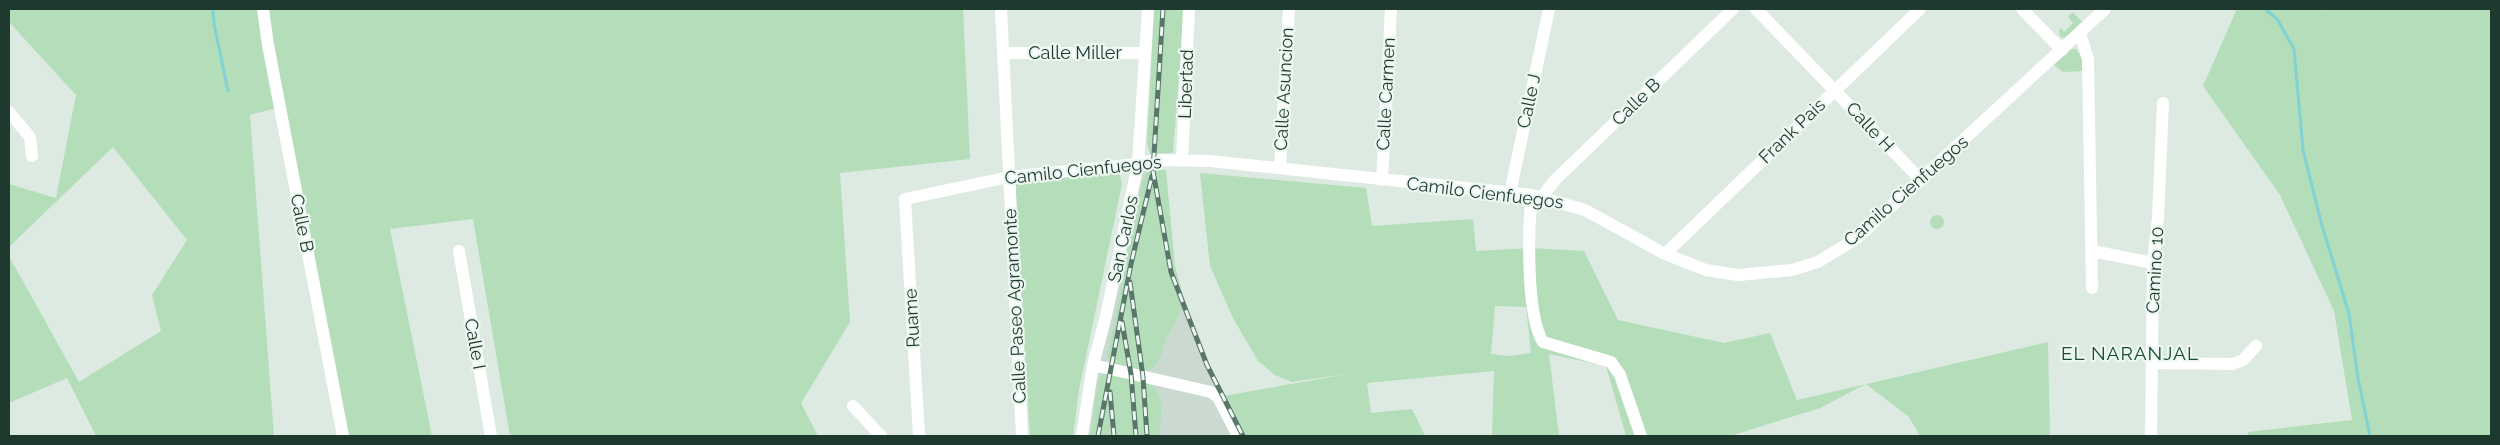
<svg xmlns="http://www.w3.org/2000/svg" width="2500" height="445" viewBox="0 0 2500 445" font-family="Raleway,sans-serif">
  <rect width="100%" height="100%" fill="#ddeae2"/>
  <path fill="#cbdad1" d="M 1153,160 L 1171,272 L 1207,365 L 1243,436 L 1083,436 L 1138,164 Z"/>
  <path fill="#b4ddb9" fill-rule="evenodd" d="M 9,9 L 963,9 L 970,159 L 840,173 L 850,322 L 801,403 L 818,436 L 510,436 L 473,219 L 390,229 L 432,436 L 343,436 L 280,107 L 250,115 L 274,436 L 96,436 L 67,378 L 9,403 L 9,256 L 79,382 L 161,331 L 152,295 L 187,240 L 113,147 L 9,247 L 9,184 L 56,198 L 76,95 L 9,22 Z
    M 1154,9 L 1184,9 L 1173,153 L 1150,154 L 1147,143 Z
    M 2237,9 L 2321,9 L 2323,11 L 2325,9 L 2491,9 L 2491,436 L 2248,436 L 2248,432 L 2352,420 L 2334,311 L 2280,195 L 2203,86 Z
    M 2073,12 L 2083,23 L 2065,38 L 2060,37 L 2059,30 L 2061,28 L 2064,32 L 2073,23 L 2068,17 Z
    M 2072,49 L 2076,49 L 2082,58 L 2083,71 L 2063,72 L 2054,65 Z
    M 1153,169 L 1166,170 L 1175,266 L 1185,303 L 1166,339 L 1160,359 L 1151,370 L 1142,370 L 1111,363 L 1107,357 L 1142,184 L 1146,173 Z
    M 1116,172 L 1120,175 L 1122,184 L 1079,390 L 1073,436 L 1030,436 L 1015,190 L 1016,183 Z
    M 1200,173 L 1366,188 L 1372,226 L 1473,219 L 1476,251 L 1530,248 L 1584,251 L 1618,320 L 1724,343 L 1770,333 L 1797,400 L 2048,342 L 2050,436 L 1920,436 L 1909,417 L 1866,384 L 1820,408 L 1730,436 L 1626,436 L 1606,366 L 1549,354 L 1559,436 L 1492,436 L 1494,371 L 1367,383 L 1371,413 L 1412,409 L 1425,436 L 1238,436 L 1218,397 L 1353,373 L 1292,382 L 1275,375 L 1258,361 L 1233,318 L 1210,266 ZM 1495,306 L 1526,307 L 1531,353 L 1509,356 L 1491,354 Z
    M1930 222a7 7 0 1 1 14 0a7 7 0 1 1-14 0Z
    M 1104,373 C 1121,376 1155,377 1160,397 C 1163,408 1160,424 1159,436 L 1091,436 L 1098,379 Z"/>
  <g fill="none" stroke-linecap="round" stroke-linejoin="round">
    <path stroke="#80d2d3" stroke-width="3" d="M 213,9 L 214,24 L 228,91
      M 2265,9 L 2277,19 L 2294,49 L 2303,150 L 2321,222 L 2349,314 L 2358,378 L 2370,436"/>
    <path stroke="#fff" stroke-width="12" d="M 263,9 L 268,45 L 343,436
      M 1001,9 L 1022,436
      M 1756,9 L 1921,180
      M 2022,9 L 2062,50
      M 2080,33 L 2088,59 L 2092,288
      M 1004,53 L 1145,53
      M 9,112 L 30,137 L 32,156
      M 1182,160 L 1189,9
      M 1280,168 L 1289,9
      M 1382,180 L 1391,9
      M 1510,193 L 1549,9
      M 1532,195 C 1528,228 1526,315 1543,342 L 1611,362 L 1620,375 L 1641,436
      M 1542,197 L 1555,180 L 1733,9
      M 459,251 L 491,436
      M 2092,251 L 2153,263
      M 1665,254 L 1920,9
      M 2152,363 L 2233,364 L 2243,360 L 2256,346
      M 1093,365 L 1211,392 L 1218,397 L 1238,436
      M 853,406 L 881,436
      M 919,436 L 905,199 L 1009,177 L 1138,164 L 1153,160 L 1210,161 L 1532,195 L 1585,210 L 1665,254 L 1706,270 L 1738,275 L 1792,270 L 1818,262 L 1857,238 L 2105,9
      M 1082,436 L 1093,365 L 1106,316 L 1138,164 L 1148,9
      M 2151,436 L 2153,263 L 2158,217 L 2163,103"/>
    <g stroke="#58766a" stroke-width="5">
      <path id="rail" d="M 1163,9 L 1153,171 L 1171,272 L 1207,365 L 1243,436
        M 1130,282 L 1143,377 L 1147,436
        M 1122,322 L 1131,374 L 1136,436
        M 1110,392 L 1114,436
        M 1098,436 L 1131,264 L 1152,176"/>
    </g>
    <use href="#rail" stroke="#edf7f1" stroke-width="3" stroke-dasharray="9" stroke-linecap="butt"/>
  </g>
  <g text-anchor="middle" stroke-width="4.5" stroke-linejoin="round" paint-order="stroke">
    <g font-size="18" fill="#1e3a2f" stroke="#edf7f1">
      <text x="1075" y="59">Calle Miller</text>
      <text transform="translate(1186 84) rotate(-88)" y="6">Libertad</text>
      <text transform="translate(1284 89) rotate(-87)" y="6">Calle Asuncion</text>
      <text transform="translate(1386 94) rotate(-87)" y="6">Calle Carmen</text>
      <text transform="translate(1529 101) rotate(-78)" y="6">Calle J</text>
      <text transform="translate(1636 102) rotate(-44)" y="6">Calle B</text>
      <text transform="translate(1870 127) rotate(47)" y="6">Calle H</text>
      <text transform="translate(1792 131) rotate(-44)" y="6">Frank Pais</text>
      <text transform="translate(1083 170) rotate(-6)" y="6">Camilo Cienfuegos</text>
      <text transform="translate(1906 191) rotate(-41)" y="6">Camilo Cienfuegos</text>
      <text transform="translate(1485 193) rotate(7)" y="6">Camilo Cienfuegos</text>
      <text transform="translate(302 223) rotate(79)" y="6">Calle B</text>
      <text transform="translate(1123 239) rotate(-78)" y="6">San Carlos</text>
      <text transform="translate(2155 270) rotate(-87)" y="6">Camino 10</text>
      <text transform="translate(1015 306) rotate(-93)" y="6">Calle Paseo Agramonte</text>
      <text transform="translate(912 318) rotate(-93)" y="6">Ruame</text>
      <text transform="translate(475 344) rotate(80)" y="6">Calle I</text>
    </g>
    <g font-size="19" letter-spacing="1" fill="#194d39" stroke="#edf7f1">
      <text x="2130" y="360">EL NARANJAL</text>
    </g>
  </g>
  <rect width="2500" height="445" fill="none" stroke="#1e3a2f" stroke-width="20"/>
</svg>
